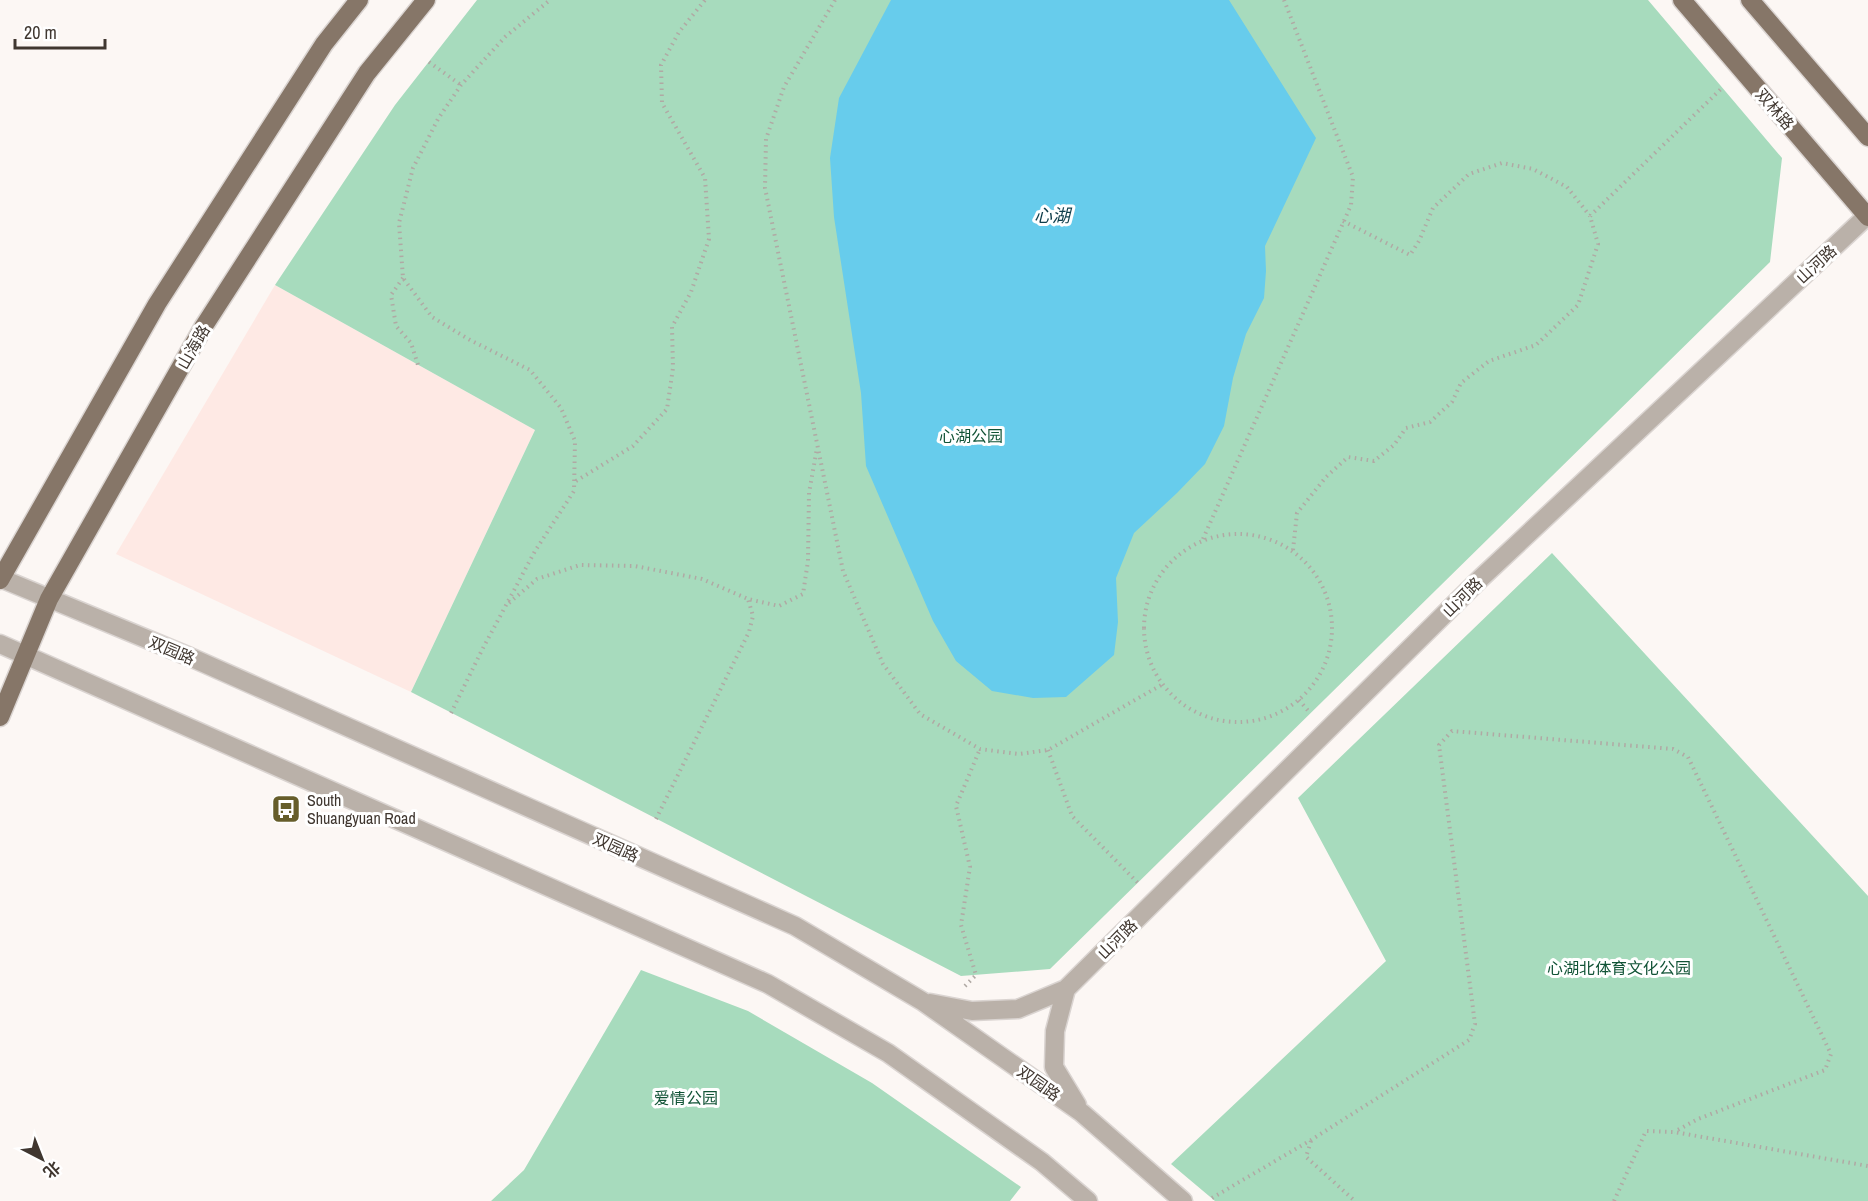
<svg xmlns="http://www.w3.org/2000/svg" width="1868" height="1201" viewBox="0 0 1868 1201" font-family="'Archivo Narrow','Noto Sans SC',sans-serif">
  <rect width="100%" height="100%" fill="#fcf7f4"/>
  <path fill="#fee9e4" d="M 275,285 L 535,430 L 411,692 L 116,554 Z"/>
  <path fill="#a7dbbd" d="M 477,0 L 1648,0 L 1782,158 L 1770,262 L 1050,969 L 961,976 L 411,692 L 535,430 L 275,285 L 395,105 Z
    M 1552,553 L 1868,896 L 1868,1201 L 1215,1201 L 1171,1164 L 1386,961 L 1298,798 Z
    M 641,970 L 748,1011 L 872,1083 L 1021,1187 L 1010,1201 L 491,1201 L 524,1170 Z"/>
  <path fill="#67ccec" d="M 891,0 L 1229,0 L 1316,138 L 1265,246 L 1266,271 L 1264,298 L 1246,334 L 1233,378 L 1224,426 L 1205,464 L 1177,493 L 1134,533 L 1116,578 L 1118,622 L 1114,655 L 1066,697 L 1033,698 L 992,691 L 956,661 L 933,621 L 866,466 L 861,393 L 834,217 L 830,158 L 839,98 Z"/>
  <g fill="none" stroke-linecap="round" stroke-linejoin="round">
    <g stroke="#dad4d1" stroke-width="21">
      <path id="minor" d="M 0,578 L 190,657 L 795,926 L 922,1001 L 1082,1113 L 1183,1201
        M 0,644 L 768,984 L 888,1053 L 1042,1162 L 1088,1201
        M 1066,989 L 1055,1031 L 1054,1067 L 1077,1105
        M 930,1003 L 972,1011 L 1018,1009 L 1066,989 L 1481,578 L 1868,215"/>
    </g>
    <g stroke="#dad4d1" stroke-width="21">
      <path id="major" d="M 1682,0 L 1868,217
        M 1750,0 L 1868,137
        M 0,580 L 157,304 L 324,44 L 359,0
        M 0,717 L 49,599 L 204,326 L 367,73 L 426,0"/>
    </g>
    <path stroke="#b0a9a4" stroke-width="4" stroke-dasharray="1.5 4.5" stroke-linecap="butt" d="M 835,0 L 784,87 L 766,139 L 765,188 L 843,571 L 883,664 L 920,714 L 980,749 L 1019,754 L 1048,750 L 1163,684
      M 429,62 L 461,85
      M 1343,221 L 1410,255 L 1419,241 L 1433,208 L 1469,174 L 1502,163 L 1533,169 L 1567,187 L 1590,216
      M 403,278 L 391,295 L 396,326 L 411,343 L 418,365
      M 576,481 L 633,446 L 667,409 L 673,368 L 672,327 L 691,292 L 709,239 L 705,178 L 662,103 L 661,65 L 679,32 L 705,0
      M1144 628a94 94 0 1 1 188 0a94 94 0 1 1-188 0Z
      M 1203,539 L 1351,205 L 1353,177 L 1284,0
      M 1293,550 L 1297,513 L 1326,477 L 1348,457 L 1374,461 L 1394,445 L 1406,428 L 1430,422 L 1452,402 L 1461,383 L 1489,361 L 1536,345 L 1578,305 L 1598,244 L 1590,216 L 1722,88
      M 509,603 L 537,579 L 580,565 L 635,566 L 702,579 L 748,599 L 779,606 L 803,594 L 808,561 L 809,493 L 817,448
      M 1299,700 L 1310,713
      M 451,713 L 482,650 L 535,551 L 574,491 L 575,441 L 561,408 L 530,370 L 470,340 L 432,317 L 403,278 L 399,223 L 413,168 L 438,119 L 461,85 L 505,37 L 550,0
      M 1048,750 L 1072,816 L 1138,883
      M 656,819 L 749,632 L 753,616 L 748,599
      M 965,986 L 976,975 L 961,925 L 970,867 L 956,806 L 980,749
      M 1311,1141 L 1306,1157 L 1355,1201
      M 1212,1198 L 1311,1140 L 1469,1040 L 1475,1024 L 1439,745 L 1452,731 L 1673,749 L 1688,757 L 1831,1054 L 1825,1070 L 1698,1119 L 1674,1132
      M 1614,1201 L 1646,1131 L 1674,1132 L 1868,1166"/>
    <use href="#minor" stroke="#bab1a9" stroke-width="18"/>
    <use href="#major" stroke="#867668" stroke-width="18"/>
  </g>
  <defs>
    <g id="bus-square" transform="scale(1.5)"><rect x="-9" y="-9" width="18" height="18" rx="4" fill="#665d2a" stroke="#fff"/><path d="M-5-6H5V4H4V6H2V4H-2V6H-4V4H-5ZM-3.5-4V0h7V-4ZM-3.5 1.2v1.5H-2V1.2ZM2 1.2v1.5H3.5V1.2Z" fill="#fff"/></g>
  </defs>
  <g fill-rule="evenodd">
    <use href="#bus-square" x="286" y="809"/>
  </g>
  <g text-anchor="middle" stroke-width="6" stroke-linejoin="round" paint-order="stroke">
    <g font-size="16" fill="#403730" stroke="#fff">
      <text transform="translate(1775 109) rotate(49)" y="6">双林路</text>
      <text transform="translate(1816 264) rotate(-43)" y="6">山河路</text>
      <text transform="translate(193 347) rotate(-60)" y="6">山海路</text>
      <text transform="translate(1462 597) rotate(-45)" y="6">山河路</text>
      <text transform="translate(172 650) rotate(23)" y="6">双园路</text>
      <text transform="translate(616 847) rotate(24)" y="6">双园路</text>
      <text transform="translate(1117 939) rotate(-45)" y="6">山河路</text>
      <text transform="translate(1039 1083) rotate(35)" y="6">双园路</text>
    </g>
    <g font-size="16" fill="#115336" stroke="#fff">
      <text x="971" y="442">心湖公园</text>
      <text x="1619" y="974">心湖北体育文化公园</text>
      <text x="686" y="1104">爱情公园</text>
    </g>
    <g font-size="16" fill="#403730" stroke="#fff" text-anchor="start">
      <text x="307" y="806">South<tspan x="307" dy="18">Shuangyuan Road</tspan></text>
    </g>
    <g font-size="18" font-style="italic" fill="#0e3d4a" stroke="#fff">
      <text x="1052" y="222">心湖</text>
    </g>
  </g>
  <g transform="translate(42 1159) rotate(138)" stroke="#ffffff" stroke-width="4.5" paint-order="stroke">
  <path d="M0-4.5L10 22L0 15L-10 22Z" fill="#403730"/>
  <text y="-9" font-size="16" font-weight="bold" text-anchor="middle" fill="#403730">北</text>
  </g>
  <path d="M15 39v9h90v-9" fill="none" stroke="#403730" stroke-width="3"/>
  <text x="24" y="39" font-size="18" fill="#403730" stroke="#ffffff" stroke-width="4.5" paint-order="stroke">20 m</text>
</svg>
